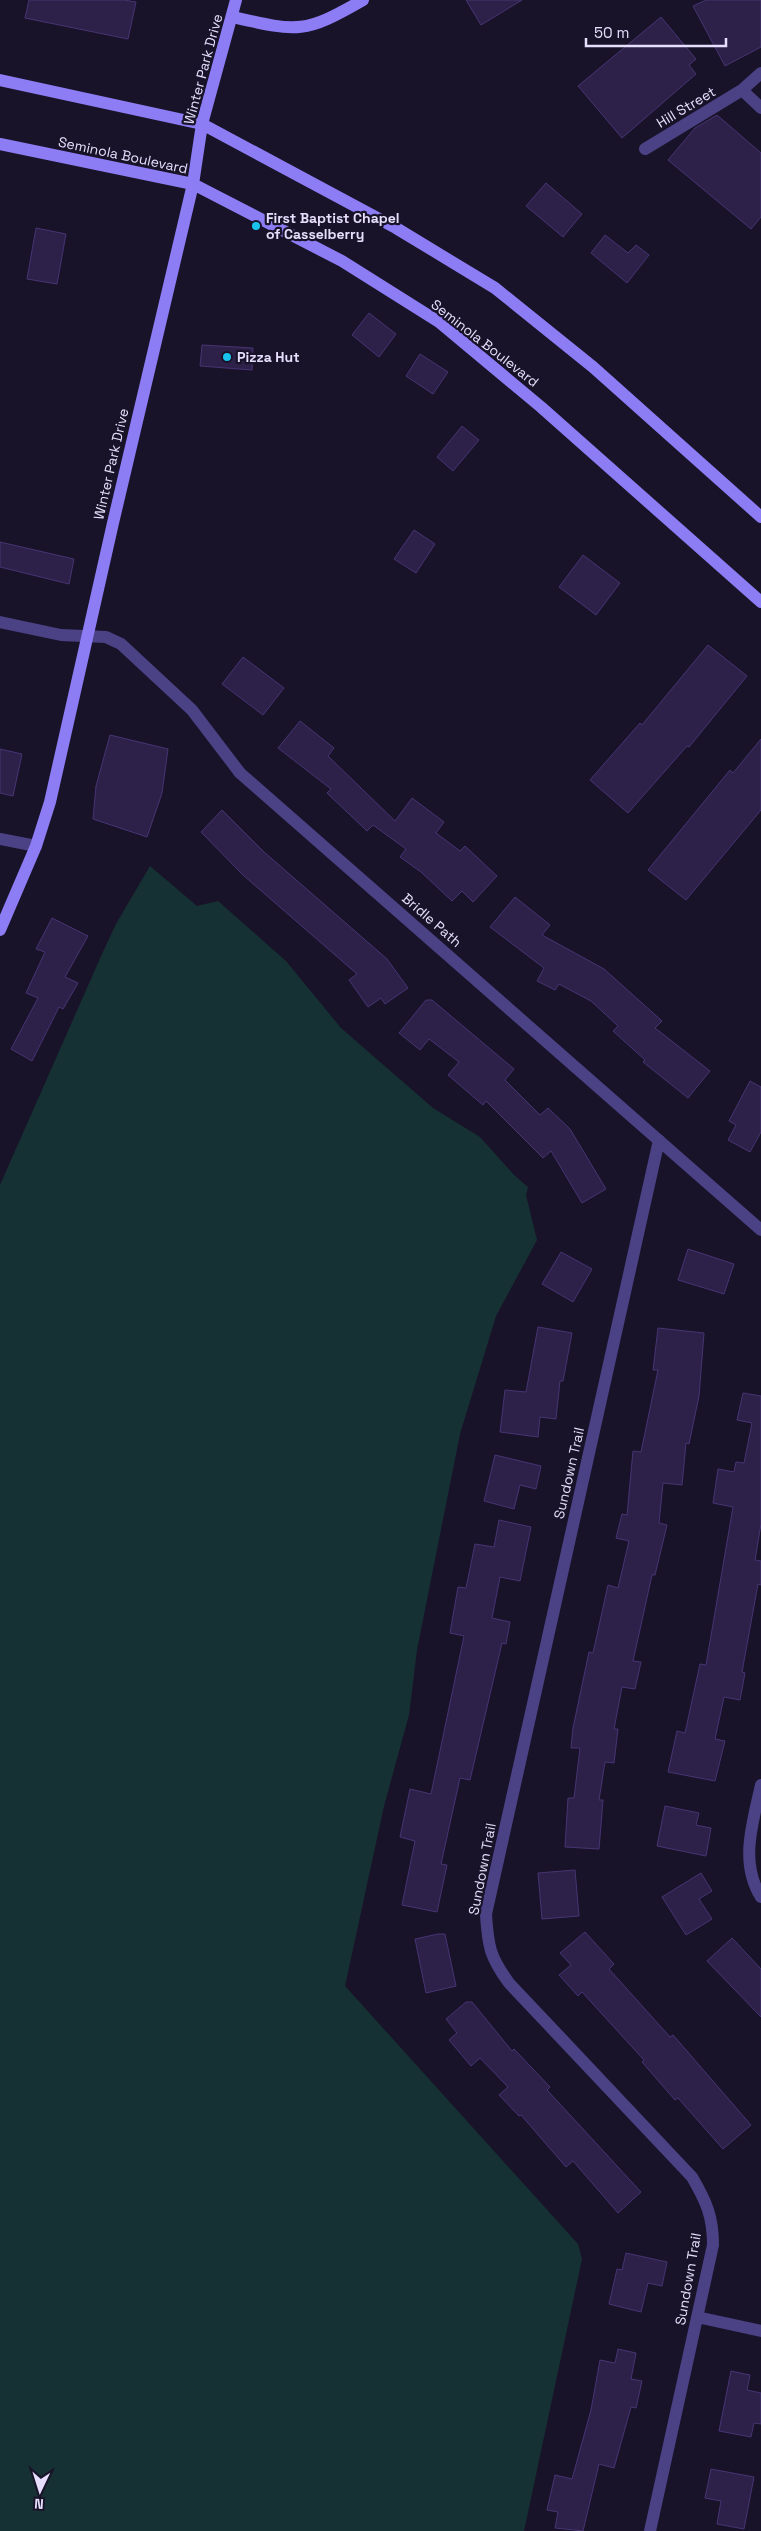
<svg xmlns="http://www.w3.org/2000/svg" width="761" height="2531" viewBox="0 0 761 2531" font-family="'Space Grotesk',sans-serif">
  <rect width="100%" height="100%" fill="#19132a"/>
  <path fill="#163133" d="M 150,866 L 197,906 L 218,901 L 286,961 L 341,1028 L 433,1108 L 480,1137 L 514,1175 L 528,1187 L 526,1195 L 537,1240 L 496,1316 L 460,1434 L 417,1650 L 409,1715 L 384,1806 L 345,1986 L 578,2244 L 582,2259 L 524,2531 L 0,2531 L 0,1185 L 102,954 L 116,924 Z"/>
  <path fill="#2d2149" stroke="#473473" d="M 29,0 L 124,0 L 136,2 L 128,39 L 25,18 Z
    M 466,0 L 522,0 L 481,25 Z
    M 706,0 L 761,0 L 761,47 L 725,66 L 693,6 Z
    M 661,17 L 696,59 L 689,65 L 696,74 L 622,138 L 578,86 Z
    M 717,115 L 761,153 L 761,217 L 751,229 L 668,160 L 695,128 Z
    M 546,183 L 582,214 L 563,237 L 526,206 Z
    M 36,228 L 66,234 L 57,284 L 27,279 Z
    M 605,235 L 628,253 L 636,245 L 649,255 L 627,283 L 591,253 Z
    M 369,313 L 396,334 L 379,357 L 352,335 Z
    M 202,345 L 253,348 L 252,370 L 200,366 Z
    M 420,354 L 448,372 L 433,394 L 406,376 Z
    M 462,426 L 479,440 L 453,471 L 437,457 Z
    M 414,530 L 435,544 L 416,573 L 394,559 Z
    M 0,542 L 74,559 L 69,584 L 0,567 Z
    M 583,555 L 620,583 L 596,615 L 559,587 Z
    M 708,645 L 747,676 L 689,747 L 687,746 L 628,813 L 590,780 L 640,723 L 642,725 Z
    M 243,657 L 284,688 L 263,715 L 222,684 Z
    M 300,721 L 334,748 L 328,756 L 395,821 L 412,798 L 444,822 L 436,833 L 460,851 L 465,846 L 497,876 L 473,902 L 462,891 L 452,901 L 421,872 L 400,857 L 406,849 L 373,825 L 367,831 L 327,793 L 331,789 L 278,748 Z
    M 110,735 L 168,749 L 162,793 L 147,837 L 93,819 L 96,786 Z
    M 761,739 L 761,810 L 686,900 L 648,870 L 730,770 L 733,773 Z
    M 0,749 L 22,754 L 13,796 L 0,793 Z
    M 222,810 L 264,852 L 387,959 L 408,988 L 385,1004 L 381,998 L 368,1007 L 349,980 L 357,974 L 243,875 L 201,832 Z
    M 515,897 L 550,925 L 542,935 L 604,969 L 662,1021 L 655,1028 L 710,1071 L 688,1098 L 643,1062 L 645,1060 L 613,1031 L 618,1026 L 591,1001 L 559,984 L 555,990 L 537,981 L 544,968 L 490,927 Z
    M 52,918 L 88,936 L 65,977 L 78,983 L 63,1009 L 59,1007 L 32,1061 L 11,1049 L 38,998 L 26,993 L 45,952 L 36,949 Z
    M 426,1000 L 432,1000 L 514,1069 L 505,1080 L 540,1115 L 548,1108 L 570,1129 L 606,1189 L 582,1203 L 551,1151 L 543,1158 L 486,1101 L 483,1105 L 448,1075 L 459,1062 L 429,1039 L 420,1050 L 399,1033 Z
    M 750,1081 L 761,1087 L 761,1132 L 750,1152 L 728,1140 L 736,1125 L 729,1121 Z
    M 688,1249 L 734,1264 L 724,1294 L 678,1280 Z
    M 561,1252 L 592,1269 L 573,1302 L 542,1284 Z
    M 538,1327 L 572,1333 L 563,1381 L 560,1381 L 556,1419 L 540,1417 L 538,1437 L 500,1432 L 505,1390 L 526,1392 Z
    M 658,1328 L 704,1333 L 699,1396 L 689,1444 L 686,1443 L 682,1485 L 663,1483 L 659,1523 L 667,1525 L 655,1575 L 652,1575 L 633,1661 L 641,1662 L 635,1689 L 622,1687 L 614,1729 L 618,1729 L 614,1763 L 605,1762 L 599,1800 L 603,1800 L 599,1849 L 565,1847 L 568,1798 L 574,1798 L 580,1748 L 571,1748 L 573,1728 L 589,1652 L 593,1653 L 608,1585 L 618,1588 L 629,1541 L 616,1538 L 622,1514 L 627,1515 L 633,1451 L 641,1452 L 658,1370 L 653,1370 Z
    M 743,1393 L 761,1396 L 761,1524 L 755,1560 L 761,1561 L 761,1585 L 758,1584 L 742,1672 L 745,1673 L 740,1700 L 724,1697 L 715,1739 L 725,1741 L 715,1781 L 668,1772 L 677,1731 L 685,1733 L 700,1664 L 706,1665 L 733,1507 L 713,1503 L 718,1469 L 734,1472 L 736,1462 L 744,1463 L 752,1423 L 737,1420 Z
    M 495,1455 L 541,1466 L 536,1489 L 520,1485 L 514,1509 L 484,1501 Z
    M 499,1520 L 531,1527 L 520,1581 L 500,1577 L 492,1618 L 510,1622 L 506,1644 L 502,1643 L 470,1780 L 460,1778 L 441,1864 L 447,1865 L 437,1912 L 402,1905 L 415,1841 L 400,1837 L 410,1789 L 431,1794 L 464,1636 L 450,1633 L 458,1587 L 466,1588 L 475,1544 L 494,1547 Z
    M 665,1806 L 699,1813 L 696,1825 L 711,1828 L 706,1856 L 657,1846 Z
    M 575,1870 L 579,1916 L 542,1919 L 538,1873 Z
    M 701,1873 L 712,1891 L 699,1899 L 712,1919 L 686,1935 L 662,1897 Z
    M 585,1932 L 614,1964 L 609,1969 L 670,2037 L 673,2035 L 751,2125 L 723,2149 L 678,2098 L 675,2100 L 642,2062 L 644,2060 L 582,1992 L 578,1996 L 559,1975 L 571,1965 L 560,1953 Z
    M 438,1934 L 445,1934 L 456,1986 L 426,1993 L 415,1939 Z
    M 732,1938 L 761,1969 L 761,2017 L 707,1961 Z
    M 466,2002 L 472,2002 L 512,2051 L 514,2049 L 550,2087 L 547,2090 L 641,2192 L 618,2213 L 573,2161 L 566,2167 L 521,2115 L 519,2116 L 499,2095 L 508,2087 L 480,2058 L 471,2066 L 449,2040 L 457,2033 L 446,2019 Z
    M 626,2253 L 667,2262 L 662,2286 L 648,2283 L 641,2312 L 609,2304 L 617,2269 L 622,2270 Z
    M 618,2349 L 636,2353 L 631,2379 L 642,2381 L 636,2408 L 631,2407 L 614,2468 L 599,2464 L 583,2531 L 555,2528 L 558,2512 L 547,2510 L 555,2475 L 572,2479 L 591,2410 L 600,2360 L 615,2363 Z
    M 731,2371 L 750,2375 L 747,2390 L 761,2393 L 761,2424 L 754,2423 L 751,2437 L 719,2431 Z
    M 711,2469 L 754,2477 L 744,2529 L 717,2524 L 721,2501 L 705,2498 Z"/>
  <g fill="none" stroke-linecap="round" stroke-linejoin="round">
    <path stroke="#4b4285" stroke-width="12" d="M 742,90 L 761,108
      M 645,149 L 742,90 L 761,73
      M 0,622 L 61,635 L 106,637 L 121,644 L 192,710 L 240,773 L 761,1230
      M 0,839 L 36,846
      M 761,1785 C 753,1822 739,1862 761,1897
      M 697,2317 L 761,2331
      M 650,2531 L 713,2245 C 713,2216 706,2201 692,2177 L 509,1983 C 490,1957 488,1947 486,1914 L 659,1140"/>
    <path stroke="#8c7df5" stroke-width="12" d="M 233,17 C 298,32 304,34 363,0
      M 0,80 L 202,124 L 396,228 L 495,288 L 593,367 L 761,517
      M 0,144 L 193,184 L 342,261 L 439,322 L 541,407 L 761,602
      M 0,930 L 36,846 L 50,802 L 113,523 L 193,184 L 202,124 L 236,0"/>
  </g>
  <g fill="#19c2ed" stroke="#19132a" stroke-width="2">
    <circle cx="256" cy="226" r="5"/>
    <circle cx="227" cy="357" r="5"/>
  </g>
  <g text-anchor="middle" stroke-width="4.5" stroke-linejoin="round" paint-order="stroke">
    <g font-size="14" fill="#e5defc" stroke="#19132a">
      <text transform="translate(203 69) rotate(-75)" y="5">Winter Park Drive</text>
      <text transform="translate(686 107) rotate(-31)" y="5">Hill Street</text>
      <text transform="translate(123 155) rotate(12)" y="5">Seminola Boulevard</text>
      <text transform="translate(485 343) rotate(38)" y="5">Seminola Boulevard</text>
      <text transform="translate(111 464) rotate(-77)" y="5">Winter Park Drive</text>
      <text transform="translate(432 920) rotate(41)" y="5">Bridle Path</text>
      <text transform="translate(569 1473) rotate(-77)" y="5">Sundown Trail</text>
      <text transform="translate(482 1869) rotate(-79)" y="5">Sundown Trail</text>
      <text transform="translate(688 2279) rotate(-80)" y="5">Sundown Trail</text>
    </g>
    <g font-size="14" font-weight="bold" fill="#e5defc" stroke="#19132a" text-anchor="start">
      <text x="266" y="223">First Baptist Chapel<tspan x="266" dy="16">of Casselberry</tspan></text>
      <text x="237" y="362">Pizza Hut</text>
    </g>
  </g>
  <g transform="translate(40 2491) rotate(184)" stroke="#19132a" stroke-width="4" paint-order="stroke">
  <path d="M0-4L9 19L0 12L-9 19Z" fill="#e5defc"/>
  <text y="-8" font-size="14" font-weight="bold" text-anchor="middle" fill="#e5defc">N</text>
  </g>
  <path d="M586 38v8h140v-8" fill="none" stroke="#e5defc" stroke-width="2.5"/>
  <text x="594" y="38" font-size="15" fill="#e5defc" stroke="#19132a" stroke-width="4" paint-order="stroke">50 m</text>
</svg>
